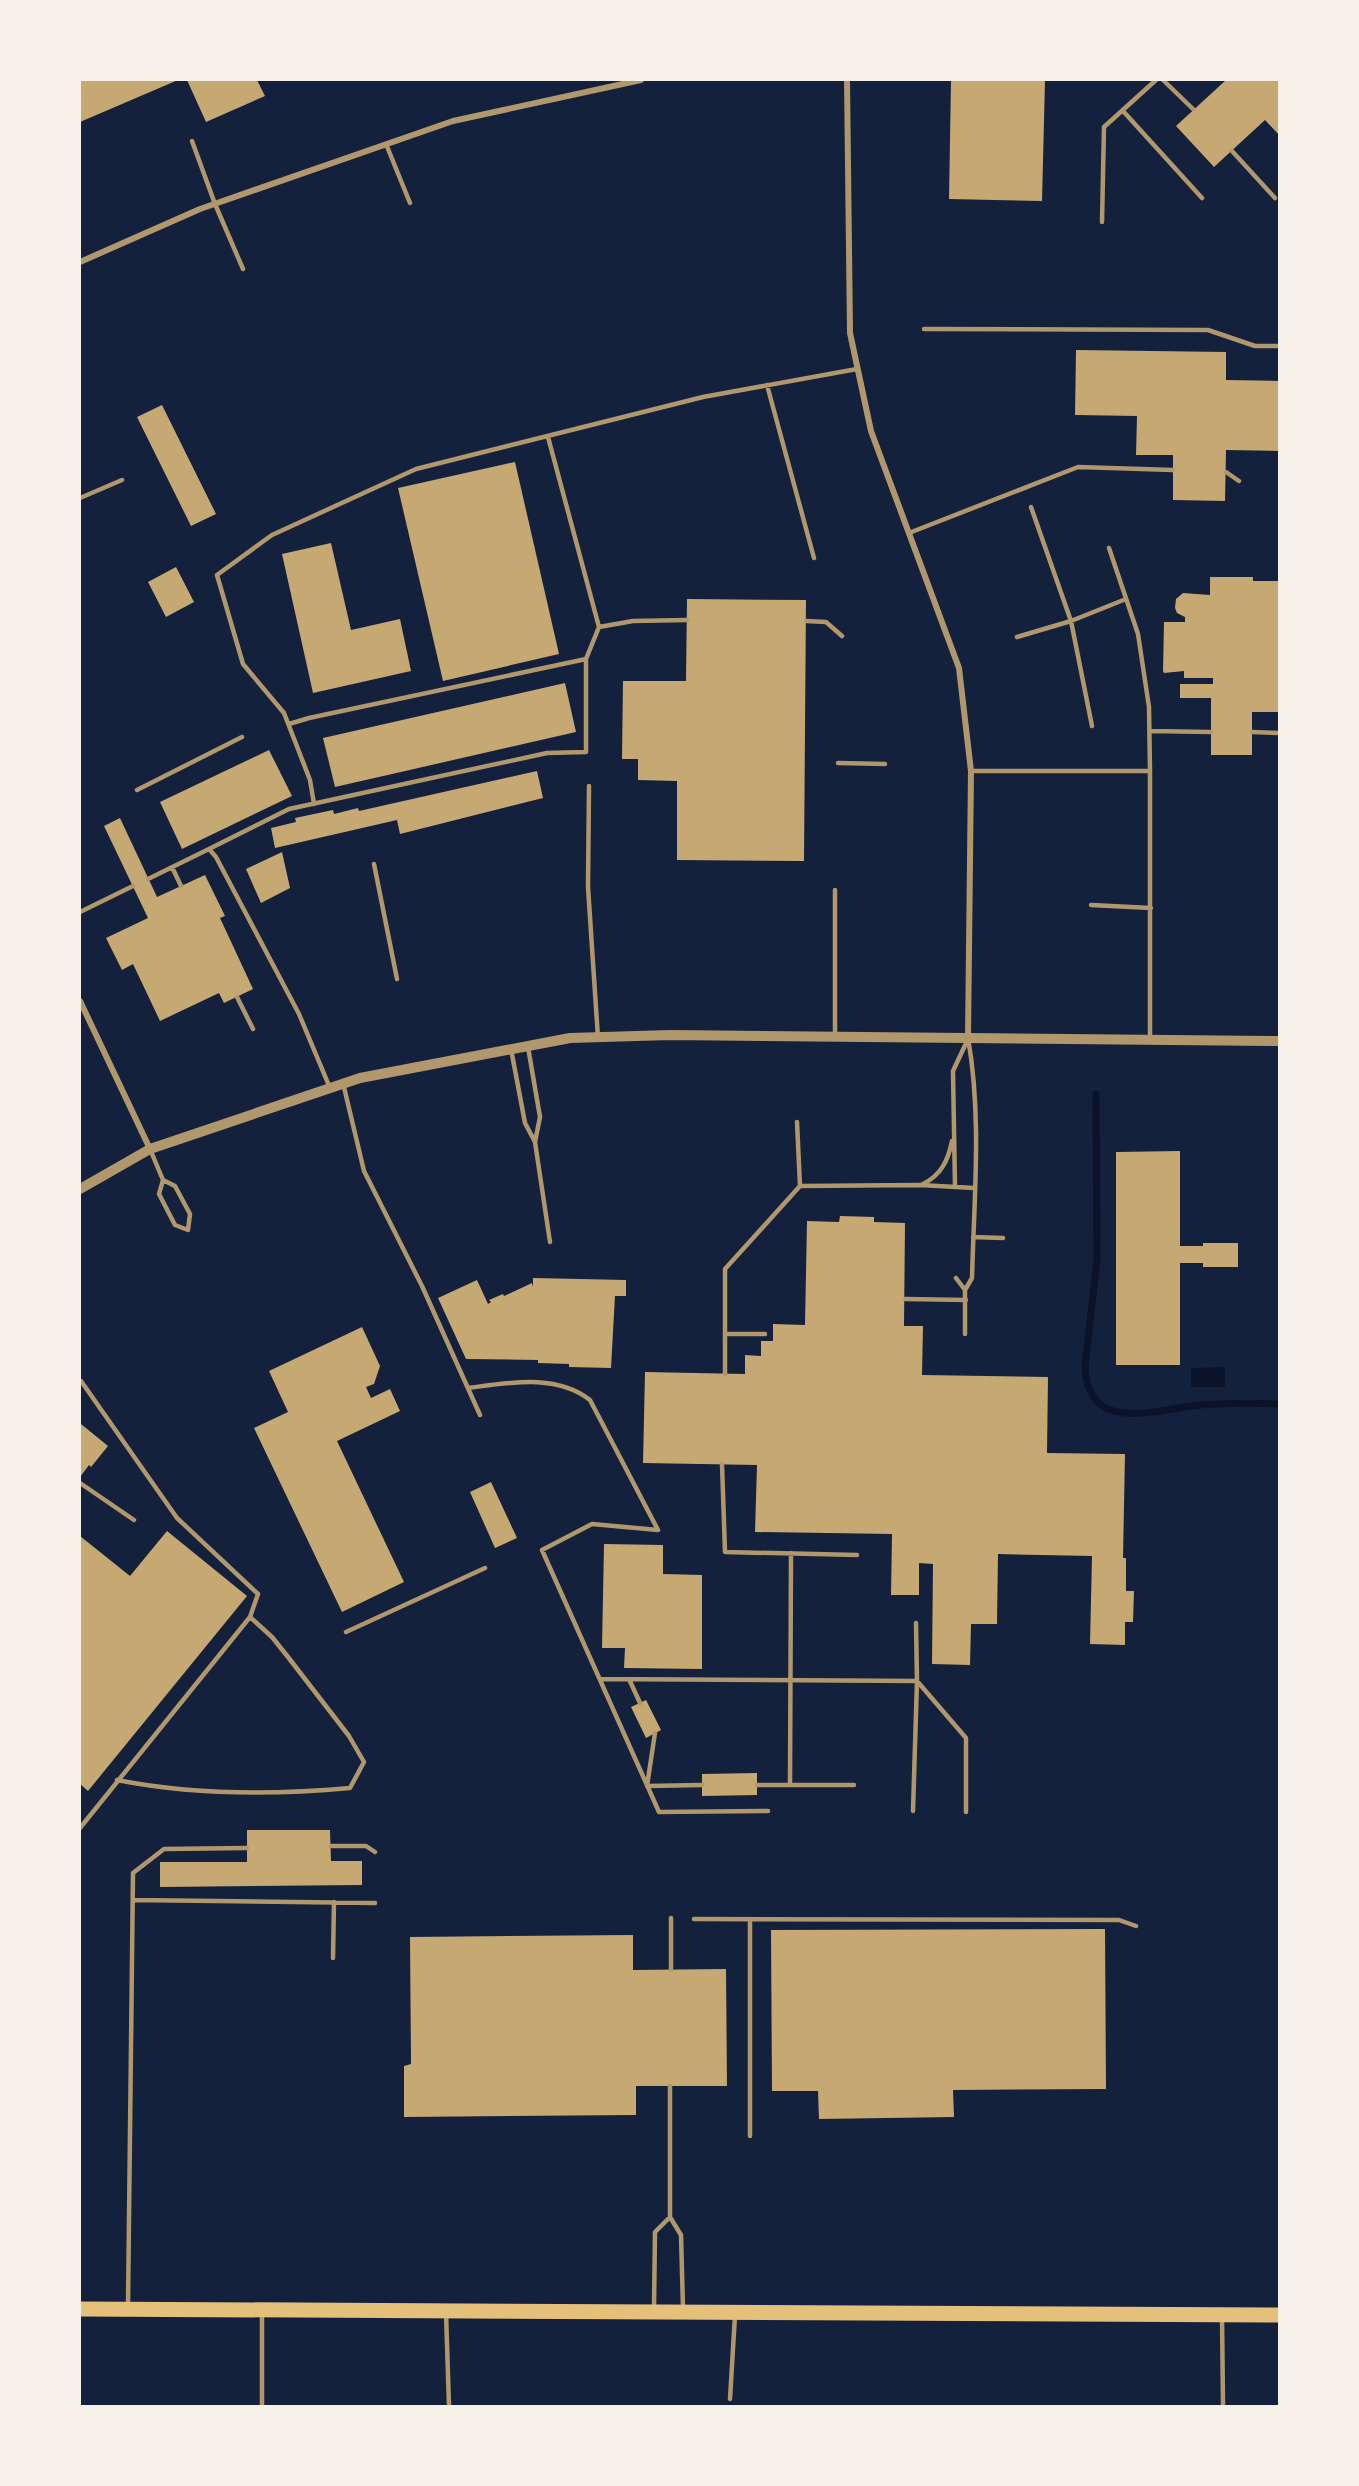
<svg xmlns="http://www.w3.org/2000/svg" width="1359" height="2486" viewBox="0 0 1359 2486" font-family="Lora,serif">
  <rect width="100%" height="100%" fill="#14213d"/>
  <path fill="#0b132b" d="M 1225,1367 L 1225,1387 L 1191,1387 L 1191,1368 Z"/>
  <g fill="none" stroke-linecap="round" stroke-linejoin="round">
    <path stroke="#0b132b" stroke-width="7" d="M 1096,1094 L 1097,1260 L 1085,1366 C 1087,1436 1158,1409 1200,1405 C 1227,1403 1253,1403 1280,1404"/>
  </g>
  <path fill="#c6a872" d="M 80,80 L 178,80 L 80,122 Z
    M 187,80 L 257,80 L 265,96 L 206,122 Z
    M 972,80 L 1045,81 L 1042,201 L 949,199 L 951,81 Z
    M 1226,80 L 1280,80 L 1280,136 L 1265,120 L 1214,167 L 1176,126 Z
    M 1076,350 L 1226,352 L 1226,380 L 1280,381 L 1280,451 L 1226,450 L 1225,501 L 1173,500 L 1173,455 L 1136,455 L 1137,416 L 1075,415 Z
    M 162,405 L 216,514 L 191,526 L 137,417 Z
    M 515,462 L 559,654 L 443,681 L 398,488 Z
    M 331,543 L 351,630 L 400,619 L 411,671 L 313,693 L 282,554 Z
    M 176,567 L 194,602 L 166,617 L 148,582 Z
    M 1210,577 L 1253,577 L 1253,581 L 1280,581 L 1280,712 L 1252,712 L 1252,755 L 1211,755 L 1211,698 L 1180,698 L 1180,684 L 1213,684 L 1213,678 L 1184,678 L 1184,671 L 1164,673 L 1163,671 L 1164,622 L 1185,622 L 1185,617 L 1177,613 L 1175,608 L 1176,599 L 1183,593 L 1210,595 Z
    M 687,599 L 806,600 L 804,861 L 677,860 L 677,781 L 638,780 L 638,759 L 622,759 L 623,681 L 686,681 Z
    M 565,683 L 576,732 L 335,787 L 323,738 Z
    M 269,750 L 292,796 L 182,849 L 160,802 Z
    M 537,771 L 543,798 L 400,834 L 397,820 L 275,848 L 271,828 L 296,822 L 295,818 L 333,810 L 334,814 L 358,808 L 359,811 Z
    M 120,818 L 157,897 L 205,875 L 225,916 L 220,918 L 253,989 L 224,1003 L 219,993 L 160,1021 L 133,964 L 122,970 L 106,938 L 148,918 L 104,826 Z
    M 282,852 L 290,888 L 261,903 L 246,869 Z
    M 1180,1151 L 1180,1246 L 1203,1246 L 1203,1243 L 1238,1243 L 1238,1267 L 1203,1267 L 1203,1263 L 1180,1263 L 1180,1365 L 1116,1365 L 1116,1152 Z
    M 840,1216 L 874,1217 L 874,1222 L 905,1223 L 904,1326 L 923,1326 L 922,1375 L 1048,1377 L 1047,1453 L 1125,1454 L 1123,1558 L 1126,1558 L 1126,1591 L 1134,1591 L 1133,1622 L 1125,1622 L 1125,1645 L 1090,1644 L 1092,1556 L 998,1554 L 997,1624 L 971,1624 L 970,1665 L 932,1664 L 933,1564 L 919,1563 L 919,1595 L 891,1595 L 892,1534 L 755,1532 L 757,1465 L 643,1463 L 645,1372 L 745,1374 L 745,1355 L 761,1356 L 761,1341 L 773,1341 L 773,1324 L 805,1325 L 807,1221 L 839,1222 Z
    M 533,1278 L 626,1280 L 626,1296 L 615,1296 L 611,1368 L 569,1367 L 569,1364 L 538,1363 L 538,1360 L 466,1359 L 438,1298 L 477,1280 L 488,1304 L 491,1302 L 489,1300 L 503,1294 L 504,1296 L 532,1283 L 533,1287 Z
    M 362,1327 L 380,1366 L 374,1384 L 366,1387 L 371,1398 L 390,1389 L 400,1411 L 337,1441 L 404,1582 L 342,1612 L 254,1428 L 288,1412 L 269,1371 Z
    M 81,1424 L 108,1446 L 91,1467 L 89,1465 L 80,1477 Z
    M 491,1482 L 517,1538 L 495,1548 L 470,1492 Z
    M 167,1531 L 247,1596 L 88,1791 L 80,1784 L 80,1536 L 130,1576 Z
    M 604,1544 L 663,1545 L 663,1574 L 702,1575 L 702,1669 L 624,1668 L 625,1648 L 602,1648 Z
    M 646,1700 L 661,1730 L 646,1738 L 631,1707 Z
    M 757,1773 L 757,1795 L 702,1796 L 702,1774 Z
    M 247,1830 L 330,1830 L 331,1861 L 362,1861 L 362,1885 L 160,1887 L 160,1862 L 247,1862 Z
    M 1105,1929 L 1106,2089 L 953,2090 L 954,2117 L 819,2119 L 818,2091 L 772,2091 L 771,1930 Z
    M 633,1935 L 633,1970 L 726,1969 L 727,2086 L 636,2086 L 636,2115 L 404,2117 L 404,2066 L 411,2064 L 410,1937 Z"/>
  <g fill="none" stroke-linecap="round" stroke-linejoin="round">
    <path stroke="#b1986c" stroke-width="4.5" d="M 1163,80 L 1193,109
      M 1123,111 L 1202,198
      M 192,141 L 215,204 L 243,269
      M 386,144 L 410,203
      M 1232,151 L 1275,198
      M 1102,222 L 1104,127 L 1156,80
      M 924,329 L 1208,330 L 1255,346 L 1280,346
      M 767,385 L 814,558
      M 1226,472 L 1239,481
      M 80,498 L 122,480
      M 1031,507 L 1071,621 L 1126,599
      M 909,533 L 1078,467 L 1173,470
      M 1109,548 L 1138,634 L 1149,707 L 1150,771
      M 806,621 L 826,622 L 842,636
      M 599,627 L 633,621 L 687,620
      M 1017,637 L 1071,621 L 1092,726
      M 289,724 L 309,718 L 586,659 L 599,627 L 548,437
      M 1150,731 L 1211,732
      M 1252,732 L 1280,733
      M 838,763 L 885,764
      M 971,771 L 1150,771 L 1150,1039
      M 589,786 L 588,887 L 598,1038
      M 137,790 L 242,737
      M 314,804 L 310,780 L 284,713 L 243,664 L 217,575 L 272,535 L 416,469 L 703,397 L 857,369
      M 209,849 L 289,809 L 547,753 L 586,752 L 586,659
      M 374,864 L 397,979
      M 172,867 L 181,886
      M 148,879 L 209,849 L 216,857 L 299,1014 L 330,1088
      M 835,890 L 835,1037
      M 1091,905 L 1151,908
      M 80,912 L 133,886
      M 237,997 L 253,1029
      M 511,1049 L 525,1123 L 535,1142 L 540,1117 L 528,1047
      M 343,1083 L 364,1171 L 422,1286 L 480,1415
      M 535,1142 L 550,1242
      M 150,1149 L 163,1180
      M 163,1180 L 175,1186 L 190,1214 L 188,1230 L 175,1225 L 159,1194 Z
      M 923,1184 C 941,1175 948,1161 952,1141
      M 800,1186 L 920,1185 L 974,1188
      M 955,1187 L 953,1071 L 968,1039
      M 973,1237 L 1003,1238
      M 956,1278 L 965,1290
      M 905,1299 L 966,1300
      M 725,1334 L 765,1334
      M 965,1334 L 965,1290 L 972,1278 C 974,1199 982,1116 968,1038
      M 725,1374 L 725,1269 L 800,1186 L 797,1122
      M 468,1388 C 508,1383 556,1373 590,1400 L 658,1530 L 592,1524 L 542,1550 L 659,1812 L 768,1811
      M 722,1464 L 725,1552 L 857,1555
      M 80,1483 L 134,1520
      M 346,1632 L 485,1568
      M 600,1679 L 917,1681 L 966,1738 L 966,1812
      M 629,1679 L 640,1703
      M 655,1733 L 647,1786 L 702,1785
      M 117,1780 C 193,1795 273,1795 350,1788 L 364,1762 L 349,1736 L 288,1657 L 272,1637 L 250,1617
      M 757,1785 L 854,1785
      M 790,1785 L 791,1553
      M 913,1811 L 917,1681 L 916,1623
      M 80,1828 L 250,1617 L 258,1594 L 177,1518 L 81,1381
      M 331,1846 L 366,1846 L 375,1852
      M 133,1900 L 375,1903
      M 671,1918 L 671,1970
      M 694,1919 L 1119,1920 L 1136,1926
      M 750,1919 L 750,2136
      M 333,1958 L 334,1902
      M 670,2217 L 670,2086
      M 128,2306 L 133,1873 L 164,1849 L 247,1848
      M 654,2308 L 655,2232 L 670,2217 L 681,2235 L 683,2308
      M 446,2313 L 449,2406
      M 1222,2316 L 1223,2406
      M 730,2399 L 735,2315
      M 262,2406 L 262,2312"/>
    <path stroke="#b1986c" stroke-width="6" d="M 847,80 L 850,333 L 871,431 L 959,668 L 971,771 L 968,1038
      M 80,262 L 200,209 L 453,121 L 641,80
      M 80,1001 L 150,1149"/>
    <path stroke="#b1986c" stroke-width="10" d="M 80,1189 L 150,1149 L 360,1078 L 570,1038 L 670,1035 L 1280,1041"/>
    <path stroke="#e5c07b" stroke-width="15" d="M 80,2309 L 1280,2315"/>
  </g>
  <rect width="1359" height="2486" fill="none" stroke="#f6f1e7" stroke-width="162"/>
</svg>
